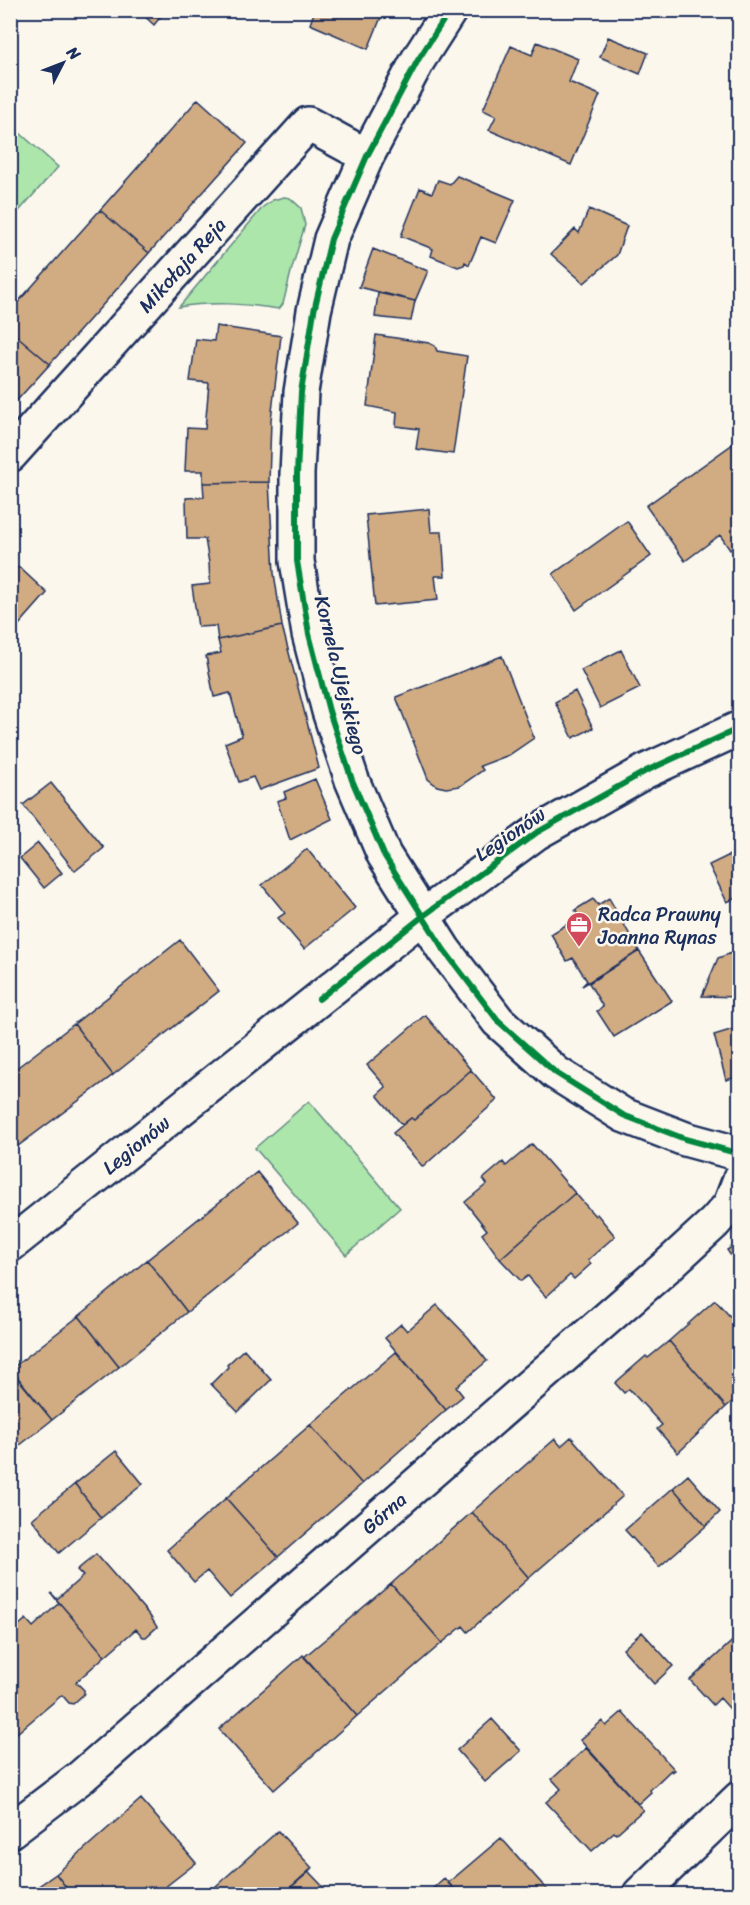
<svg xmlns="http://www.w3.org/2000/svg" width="750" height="1905" viewBox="0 0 750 1905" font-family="Sriracha,sans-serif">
  <rect width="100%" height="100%" fill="#fbf7ec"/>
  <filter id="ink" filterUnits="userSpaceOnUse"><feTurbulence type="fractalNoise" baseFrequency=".0167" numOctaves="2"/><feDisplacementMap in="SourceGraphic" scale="12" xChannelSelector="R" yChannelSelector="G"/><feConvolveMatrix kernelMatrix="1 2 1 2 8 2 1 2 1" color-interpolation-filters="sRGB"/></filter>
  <g filter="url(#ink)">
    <path fill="#ace6ab" stroke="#648a84" stroke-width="1.5" d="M 11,125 L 58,167 L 11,220 Z
      M 284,197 L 290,198 L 301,208 L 305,225 L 292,268 L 283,304 L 279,309 C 245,304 213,301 179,307 L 263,207 L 273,200 Z
      M 309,1101 L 400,1208 L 346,1255 L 255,1148 Z"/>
    <path fill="#d1ab82" stroke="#1b2f5e" stroke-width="1.5" d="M 138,10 L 166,10 L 154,25 Z
      M 315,10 L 384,10 L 368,49 L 310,24 Z
      M 608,37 L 648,53 L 640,74 L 600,57 Z
      M 537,42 L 578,59 L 569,82 L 600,95 L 571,165 L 489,130 L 496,116 L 483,110 L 511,46 L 532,55 Z
      M 198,99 L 247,143 L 149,253 L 100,210 Z
      M 457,176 L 515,200 L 496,243 L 481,237 L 469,265 L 465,262 L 464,265 L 458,267 L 431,256 L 433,249 L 401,236 L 420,188 L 432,193 L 438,180 L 450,184 Z
      M 589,209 L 627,226 L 617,255 L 584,283 L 551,254 L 575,229 L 579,233 Z
      M 100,210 L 149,253 L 50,364 L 10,330 L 10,311 Z
      M 373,249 L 428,271 L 415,301 L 359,287 Z
      M 378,293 L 415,301 L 411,321 L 375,317 Z
      M 216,326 L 281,336 L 271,420 L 269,482 L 203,483 L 203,471 L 185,471 L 187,428 L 205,429 L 209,383 L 190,381 L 196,339 L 214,341 Z
      M 10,330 L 50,364 L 10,408 Z
      M 376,335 L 429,343 L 435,346 L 437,351 L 467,356 L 453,454 L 416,449 L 419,429 L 396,426 L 397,412 L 367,406 Z
      M 740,439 L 740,522 L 735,525 L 740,532 L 740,544 L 730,550 L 720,535 L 685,561 L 646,506 Z
      M 269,482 L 274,573 L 282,626 L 218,640 L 216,626 L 198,627 L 192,586 L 210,584 L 209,563 L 205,539 L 187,539 L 186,498 L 204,497 L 203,483 Z
      M 429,509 L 431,532 L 442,532 L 445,576 L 435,576 L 438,600 L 375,606 L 366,515 Z
      M 627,521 L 651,556 L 576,610 L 553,574 Z
      M 13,567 L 20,568 L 47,593 L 10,635 L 10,570 Z
      M 282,626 L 319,768 L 259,790 L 253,777 L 239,782 L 225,743 L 242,736 L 230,693 L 214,697 L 206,656 L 221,653 L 218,640 Z
      M 621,650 L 640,688 L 600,708 L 581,670 Z
      M 502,656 L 534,738 L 509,755 L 480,766 L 483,770 L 460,786 L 446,788 L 437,786 L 428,779 L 396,697 Z
      M 575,691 L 593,728 L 573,738 L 555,702 Z
      M 315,779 L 332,819 L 290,840 L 277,801 L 286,798 L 284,792 Z
      M 51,783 L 104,848 L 75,871 L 23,805 Z
      M 38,843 L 62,873 L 44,888 L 20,858 Z
      M 307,849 L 355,908 L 304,949 L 278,918 L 285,913 L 262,885 Z
      M 740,850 L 740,901 L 738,897 L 727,902 L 709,865 Z
      M 609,898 L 639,951 L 582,986 L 587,981 L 573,958 L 567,961 L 551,934 L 579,917 L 575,910 L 593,899 L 598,905 Z
      M 180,940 L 219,991 L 113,1075 L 74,1024 Z
      M 739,950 L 740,997 L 702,996 L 718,958 Z
      M 639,951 L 672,1001 L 614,1037 L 597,1011 L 603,1007 L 589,983 Z
      M 425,1015 L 471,1070 L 414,1120 L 411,1118 L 402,1125 L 377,1095 L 386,1087 L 367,1065 Z
      M 74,1024 L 113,1075 L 10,1152 L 10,1073 Z
      M 740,1027 L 740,1076 L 726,1080 L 714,1035 Z
      M 471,1070 L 497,1100 L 423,1167 L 393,1133 L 411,1118 L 414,1120 Z
      M 532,1144 L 575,1193 L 500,1259 L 482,1234 L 487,1230 L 465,1202 L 487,1184 L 483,1179 L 503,1162 L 506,1166 Z
      M 257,1172 L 298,1223 L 187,1312 L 147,1260 Z
      M 575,1193 L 595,1216 L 597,1214 L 615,1236 L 588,1260 L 591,1264 L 574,1279 L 570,1275 L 546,1297 L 528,1276 L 521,1281 L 500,1259 Z
      M 740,1242 L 740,1270 L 727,1250 Z
      M 147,1260 L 187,1312 L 119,1367 L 79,1316 Z
      M 715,1300 L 737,1324 L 740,1323 L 740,1395 L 726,1407 L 669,1341 Z
      M 437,1305 L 468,1337 L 487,1361 L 456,1387 L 463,1396 L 446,1410 L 385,1338 L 401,1324 L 407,1331 Z
      M 79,1316 L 119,1367 L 52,1420 L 11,1369 Z
      M 669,1341 L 726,1407 L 678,1453 L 657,1429 L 662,1425 L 629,1389 L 624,1393 L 615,1383 L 646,1356 L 648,1358 Z
      M 244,1349 L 271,1380 L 238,1412 L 211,1384 L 228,1367 L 227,1365 Z
      M 396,1352 L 446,1410 L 362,1484 L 310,1425 Z
      M 10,1369 L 52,1420 L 10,1453 Z
      M 310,1425 L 362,1484 L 278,1557 L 226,1498 Z
      M 571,1437 L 623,1496 L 529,1578 L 472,1512 L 555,1439 L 561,1446 Z
      M 116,1451 L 143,1484 L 101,1518 L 75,1484 Z
      M 688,1475 L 720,1512 L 706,1526 L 673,1488 Z
      M 75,1484 L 101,1518 L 59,1553 L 32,1519 Z
      M 673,1488 L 706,1526 L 659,1567 L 625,1530 Z
      M 226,1498 L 278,1557 L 230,1598 L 207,1571 L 194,1582 L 167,1550 Z
      M 472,1512 L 529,1578 L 468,1632 L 463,1626 L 442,1643 L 391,1584 Z
      M 96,1554 L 150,1616 L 157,1627 L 146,1637 L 143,1637 L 136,1629 L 105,1656 L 51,1593 L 57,1599 L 83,1576 L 77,1570 Z
      M 391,1584 L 442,1643 L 357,1716 L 304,1657 Z
      M 51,1593 L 105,1656 L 76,1682 L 84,1690 L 84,1694 L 73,1704 L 69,1703 L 62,1695 L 10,1739 L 10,1633 L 26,1619 L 33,1627 L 59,1603 Z
      M 642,1632 L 673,1666 L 654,1684 L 623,1649 Z
      M 740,1634 L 740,1720 L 720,1698 L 713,1705 L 690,1680 Z
      M 303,1655 L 357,1716 L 274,1790 L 219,1729 Z
      M 622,1712 L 675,1770 L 672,1772 L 671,1770 L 650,1790 L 651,1792 L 638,1804 L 580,1740 L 602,1721 L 606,1726 Z
      M 492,1719 L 521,1751 L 485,1782 L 457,1750 Z
      M 586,1748 L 643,1810 L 616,1834 L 614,1832 L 592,1851 L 546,1802 L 561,1789 L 552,1779 Z
      M 141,1799 L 196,1863 L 156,1894 L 71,1894 L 56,1874 Z
      M 278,1831 L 312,1868 L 283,1894 L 223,1894 L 216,1886 Z
      M 501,1838 L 551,1894 L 459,1894 L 448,1883 Z
      M 309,1872 L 330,1894 L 283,1894 Z
      M 56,1874 L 71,1894 L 27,1894 Z
      M 444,1878 L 459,1894 L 427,1894 Z"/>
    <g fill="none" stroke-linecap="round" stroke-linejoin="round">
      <g stroke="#1b2f5e" stroke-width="38">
        <path id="street" d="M 450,10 L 418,60 L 367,156 L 331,239 L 314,311 L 301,392 L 297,474 L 297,561 L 309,634 L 329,711 L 352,780 L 384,855 L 444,950 L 498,1021 L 556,1073 L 623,1115 L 685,1139 L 740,1154
          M 10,455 L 308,124 L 367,156
          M 10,1831 L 81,1777 L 665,1268 L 714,1223 L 730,1205 L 740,1179
          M 640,1894 L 740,1798"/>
      </g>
      <g stroke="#1b2f5e" stroke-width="38">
        <path id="secondary" d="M 10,1245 L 423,916 L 536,833 L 646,771 L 740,728"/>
      </g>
      <use href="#street" stroke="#fbf7ec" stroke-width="33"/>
      <use href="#secondary" stroke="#fbf7ec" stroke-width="33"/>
      <g stroke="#fbf7ec" stroke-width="10">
        <path id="cycleway" d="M 450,10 L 418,60 L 367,156 L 331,239 L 314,311 L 301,392 L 297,474 L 297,561 L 309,634 L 329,711 L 352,780 L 384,855 L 444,950 L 498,1021 L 556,1073 L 623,1115 L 685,1139 L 740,1154
          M 319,999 L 423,916 L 536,833 L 646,771 L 740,728"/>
      </g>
      <use href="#cycleway" stroke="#00873e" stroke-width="6"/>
    </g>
  </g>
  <defs>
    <g id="office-pin" transform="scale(1.35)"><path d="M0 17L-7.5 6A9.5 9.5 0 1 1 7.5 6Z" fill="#d1495b" stroke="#fbf7ec"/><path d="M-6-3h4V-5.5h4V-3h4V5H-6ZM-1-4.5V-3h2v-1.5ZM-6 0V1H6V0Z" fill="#fff"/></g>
  </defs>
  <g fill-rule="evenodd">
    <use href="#office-pin" x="579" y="925"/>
  </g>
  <g text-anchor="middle" stroke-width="5" stroke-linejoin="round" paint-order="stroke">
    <g font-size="20" fill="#1b2f5e" stroke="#fbf7ec">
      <text transform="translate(182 265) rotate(-48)" y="7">Mikołaja Reja</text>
      <text transform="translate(341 675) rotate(76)" y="7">Kornela Ujejskiego</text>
      <text transform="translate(510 834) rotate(-34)" y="7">Legionów</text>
      <text transform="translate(136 1145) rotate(-39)" y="7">Legionów</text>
      <text transform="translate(384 1513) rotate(-41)" y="7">Górna</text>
    </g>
    <g font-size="20" fill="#1b2f5e" stroke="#fbf7ec" text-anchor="start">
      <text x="598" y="921">Radca Prawny<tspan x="598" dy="23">Joanna Rynas</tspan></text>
    </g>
  </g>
  <rect width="750" height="1905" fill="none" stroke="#fbf7ec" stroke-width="36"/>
  <rect x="18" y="18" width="714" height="1869" fill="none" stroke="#1b2f5e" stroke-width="2" filter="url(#ink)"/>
  <g transform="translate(63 63) rotate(48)" stroke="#fbf7ec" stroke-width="4.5" paint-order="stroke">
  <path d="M0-4.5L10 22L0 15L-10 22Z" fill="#1b2f5e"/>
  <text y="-9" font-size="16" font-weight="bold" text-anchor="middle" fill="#1b2f5e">N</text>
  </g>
</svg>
